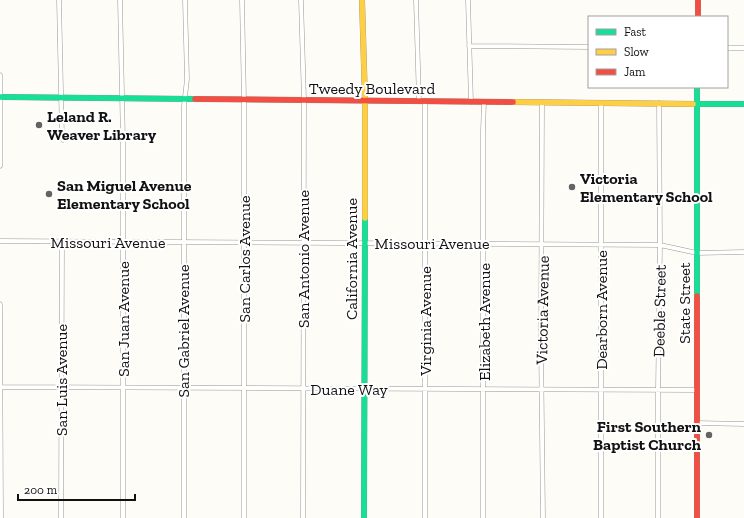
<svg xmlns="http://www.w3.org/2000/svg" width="744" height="518" viewBox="0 0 744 518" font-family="'Zilla Slab',serif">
  <rect width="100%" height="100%" fill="#fdfcf7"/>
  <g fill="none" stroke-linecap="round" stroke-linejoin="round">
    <g stroke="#979795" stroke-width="5">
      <path id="street" d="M 59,0 L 62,137 L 63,140
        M 120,0 L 123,141 L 123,518
        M 242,0 L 244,100 L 244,518
        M 301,0 L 304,100 L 303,518
        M 416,0 L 419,101
        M 468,0 L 471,102
        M 469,46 L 589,47
        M 727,48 L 744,48
        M 0,75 L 0,166
        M 425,101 L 425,518
        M 542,102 L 541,344 L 543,518
        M 0,241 L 660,245 L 697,253 L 744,252
        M 0,304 L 1,518
        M 0,387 L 697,390
        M 697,423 L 744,424
        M 61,518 L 62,242
        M 184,518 L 184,106 L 187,79 L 185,0
        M 483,518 L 483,131 L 484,102
        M 601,518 L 601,103
        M 658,518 L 658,390 L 660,245 L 659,103"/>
    </g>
    <g stroke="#8e8d8b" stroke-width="6">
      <path id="fast" d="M 697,87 L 697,296
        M 0,97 L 195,99
        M 693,104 L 744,104
        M 364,518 L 365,218"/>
    </g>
    <g stroke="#8e8d8b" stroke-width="6">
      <path id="slow" d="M 362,0 L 365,100 L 365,218
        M 513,102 L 693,104"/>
    </g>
    <g stroke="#8e8d8b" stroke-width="6">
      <path id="jam" d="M 698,0 L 698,17
        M 195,99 L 513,102
        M 697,296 L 697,518"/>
    </g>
    <use href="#street" stroke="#fffffe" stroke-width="4"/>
    <use href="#fast" stroke="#16e098" stroke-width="5.5"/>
    <use href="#slow" stroke="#ffcf43" stroke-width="5.5"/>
    <use href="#jam" stroke="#f24e42" stroke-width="5.5"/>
  </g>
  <g fill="#646362" stroke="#fff" stroke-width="1.5">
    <circle cx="39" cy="125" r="4"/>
    <circle cx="572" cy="187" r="4"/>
    <circle cx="49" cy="194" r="4"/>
    <circle cx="709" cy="435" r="4"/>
  </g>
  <g text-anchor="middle" stroke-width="4" stroke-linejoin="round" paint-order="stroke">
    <g font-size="16" fill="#111" stroke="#fff">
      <text x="372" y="94">Tweedy Boulevard</text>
      <text x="108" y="248">Missouri Avenue</text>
      <text x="432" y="249">Missouri Avenue</text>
      <text transform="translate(244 259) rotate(-90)" y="6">San Carlos Avenue</text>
      <text transform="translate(303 259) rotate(-90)" y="6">San Antonio Avenue</text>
      <text transform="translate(351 259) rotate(-90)" y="6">California Avenue</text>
      <text transform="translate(684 303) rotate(-90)" y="6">State Street</text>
      <text transform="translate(542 310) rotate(-89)" y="6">Victoria Avenue</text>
      <text transform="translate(601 310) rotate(-90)" y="6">Dearborn Avenue</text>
      <text transform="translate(659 311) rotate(-89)" y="6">Deeble Street</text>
      <text transform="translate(123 319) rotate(-90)" y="6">San Juan Avenue</text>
      <text transform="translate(425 321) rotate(-90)" y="6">Virginia Avenue</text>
      <text transform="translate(484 322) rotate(-90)" y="6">Elizabeth Avenue</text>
      <text transform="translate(183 331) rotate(-90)" y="6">San Gabriel Avenue</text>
      <text transform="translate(61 380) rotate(-90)" y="6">San Luis Avenue</text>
      <text x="349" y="395">Duane Way</text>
    </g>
    <g font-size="16" font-weight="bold" fill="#111" stroke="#fff" text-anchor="start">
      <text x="47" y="122">Leland R.<tspan x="47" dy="18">Weaver Library</tspan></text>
      <text x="580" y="184">Victoria<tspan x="580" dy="18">Elementary School</tspan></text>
      <text x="57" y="191">San Miguel Avenue<tspan x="57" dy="18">Elementary School</tspan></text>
      <text x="701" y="432" text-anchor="end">First Southern<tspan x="701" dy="18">Baptist Church</tspan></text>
    </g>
  </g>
  <rect x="588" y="16" width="140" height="72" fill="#ffffff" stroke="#a0a0a0"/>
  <rect x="596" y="29" width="20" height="6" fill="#16e098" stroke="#a0a0a0"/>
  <text x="624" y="36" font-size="12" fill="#111111">Fast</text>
  <rect x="596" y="49" width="20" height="6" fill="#ffcf43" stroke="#a0a0a0"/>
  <text x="624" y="56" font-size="12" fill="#111111">Slow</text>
  <rect x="596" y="69" width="20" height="6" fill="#f24e42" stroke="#a0a0a0"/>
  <text x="624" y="76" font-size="12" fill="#111111">Jam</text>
  <path d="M18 494v6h117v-6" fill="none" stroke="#111111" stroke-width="2"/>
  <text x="24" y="494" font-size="12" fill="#111111" stroke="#ffffff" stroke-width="3" paint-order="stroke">200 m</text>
</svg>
